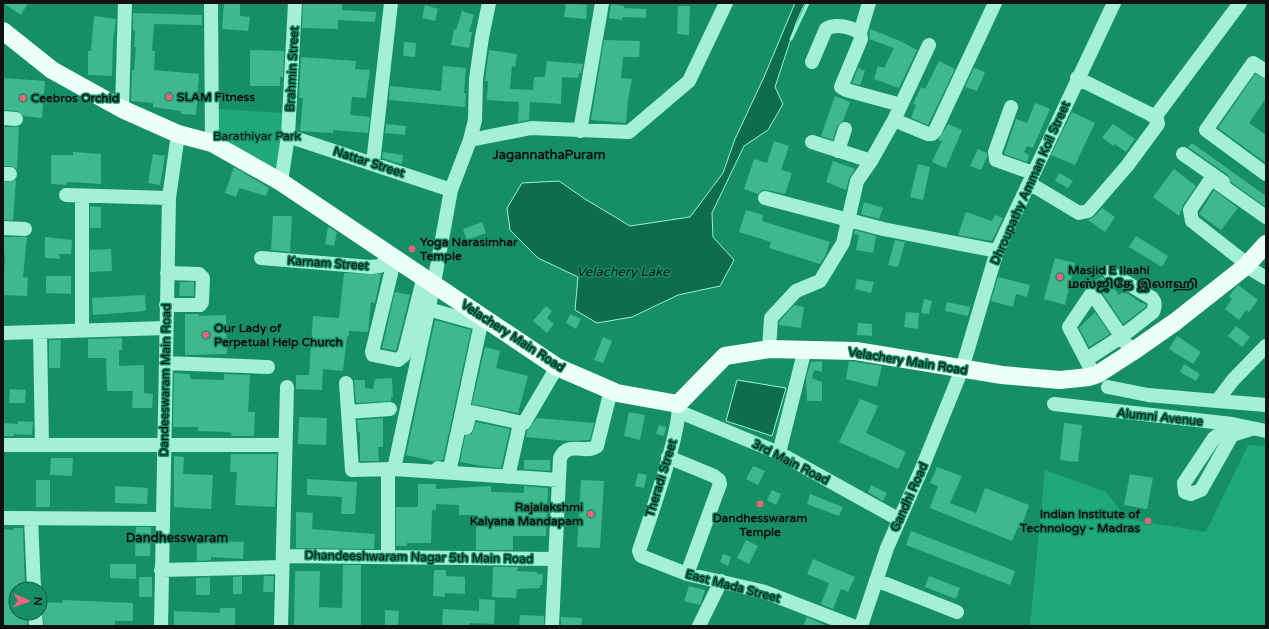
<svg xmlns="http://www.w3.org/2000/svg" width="1269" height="629" viewBox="0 0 1269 629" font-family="'Varela Round','Noto Sans Tamil',sans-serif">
  <rect width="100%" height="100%" fill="#168f66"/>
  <path fill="#1fa978" d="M 218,109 L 283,113 L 278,176 L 217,142 Z
    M 1248,445 L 1266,446 L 1266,626 L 1030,626 L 1045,470 L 1106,492 L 1127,519 L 1206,532 Z"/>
  <path fill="#0e6d4d" stroke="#95f3d0" d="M 795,3 L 805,3 L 796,23 L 775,87 L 783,104 L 768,130 L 744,146 L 712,213 L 713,237 L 734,260 L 720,286 L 678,295 L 632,317 L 597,323 L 575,310 L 578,277 L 538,258 L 510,230 L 507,208 L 522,183 L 559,181 L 585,199 L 630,226 L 690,217 L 723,173 L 735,139 L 764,77 Z
    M 737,380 L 786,388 L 772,436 L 726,421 Z"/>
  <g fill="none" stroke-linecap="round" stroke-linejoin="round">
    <path stroke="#95f3d0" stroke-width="3" d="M 791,39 L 808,3"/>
  </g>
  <path fill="#3fb88d" d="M 3,3 L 28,3 L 21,15 Z
    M 224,3 L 240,3 L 240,16 L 250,17 L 248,31 L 222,29 Z
    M 303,3 L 342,3 L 342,10 L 376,12 L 375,22 L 338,20 L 338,29 L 302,28 Z
    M 566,3 L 587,5 L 586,19 L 564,17 Z
    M 611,4 L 624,6 L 624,8 L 646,9 L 646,18 L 623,17 L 622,20 L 609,18 Z
    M 425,5 L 438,9 L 435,21 L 422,18 Z
    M 678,6 L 690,6 L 689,35 L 677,34 Z
    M 462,11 L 474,15 L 469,32 L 472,32 L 469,48 L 451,45 L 454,29 L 456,30 Z
    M 133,13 L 202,15 L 202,25 L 154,24 L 152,51 L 155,51 L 154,70 L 199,74 L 196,115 L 181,114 L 181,111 L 153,107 L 153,103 L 131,101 L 132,70 L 134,70 L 136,47 L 134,47 L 135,31 L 133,30 Z
    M 94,16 L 116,19 L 113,41 L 112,76 L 88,75 L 88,51 L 91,51 Z
    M 870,29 L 900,41 L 917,50 L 899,88 L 874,79 L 878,66 L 884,68 L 894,48 L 869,39 Z
    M 604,40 L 640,41 L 639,57 L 623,57 L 621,78 L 632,79 L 628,99 L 626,123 L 591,120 Z
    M 404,42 L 416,43 L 415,57 L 403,56 Z
    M 250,50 L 284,51 L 283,77 L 280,77 L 280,86 L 250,86 Z
    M 489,50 L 517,54 L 515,67 L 512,66 L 510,89 L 533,90 L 534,77 L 545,77 L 547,61 L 583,64 L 581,73 L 579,73 L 578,78 L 562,77 L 561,104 L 530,102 L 529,120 L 518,122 L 519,102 L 487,100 L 488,81 L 485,81 Z
    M 301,57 L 356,61 L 355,69 L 370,70 L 366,98 L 352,97 L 350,115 L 370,117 L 368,133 L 333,130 L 333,133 L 300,131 L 303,98 L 299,98 Z
    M 939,61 L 955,69 L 928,125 L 911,118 L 916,105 L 913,104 L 921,87 L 925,89 Z
    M 443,66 L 466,68 L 464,93 L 466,93 L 465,107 L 389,100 L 390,86 L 441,91 Z
    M 858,68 L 865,71 L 860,85 L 852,83 Z
    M 974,68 L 985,72 L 977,91 L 965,87 Z
    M 1255,74 L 1266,79 L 1266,98 L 1249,123 L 1266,135 L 1266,163 L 1218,128 Z
    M 3,78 L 45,81 L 42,118 L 24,116 L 17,111 L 3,110 Z
    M 835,96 L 850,102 L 843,121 L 837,126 L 833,140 L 821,136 Z
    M 1035,103 L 1050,109 L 1033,148 L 1027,146 L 1024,152 L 1029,155 L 1027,162 L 1004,154 L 1016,119 L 1027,123 Z
    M 1072,112 L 1095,123 L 1075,165 L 1051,155 Z
    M 386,124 L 406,126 L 405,135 L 385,133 Z
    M 948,124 L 962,130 L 946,168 L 932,162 L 942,141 L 938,140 Z
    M 1113,124 L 1135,139 L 1126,152 L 1115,144 L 1113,146 L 1102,137 Z
    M 3,127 L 19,127 L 17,169 L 10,166 L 3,166 Z
    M 774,141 L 789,146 L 781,170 L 792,173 L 785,194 L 767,190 L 762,190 L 758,194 L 744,189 L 754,159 L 767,163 Z
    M 1192,143 L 1266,196 L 1266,207 L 1231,182 L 1228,175 L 1188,147 Z
    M 978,149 L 987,153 L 987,157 L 981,170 L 970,166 Z
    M 73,152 L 101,154 L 101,184 L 67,182 L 66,185 L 51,184 L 51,155 L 73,155 Z
    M 383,152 L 403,155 L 402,164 L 382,158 Z
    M 153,154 L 165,156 L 160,185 L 148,183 Z
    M 833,161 L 855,169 L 849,179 L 846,190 L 826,182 Z
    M 918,164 L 930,167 L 923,200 L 910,197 Z
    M 234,167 L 269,188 L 266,196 L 239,188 L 236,197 L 225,193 Z
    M 1174,169 L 1196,186 L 1183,205 L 1179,216 L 1153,197 Z
    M 1059,173 L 1073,181 L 1068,188 L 1055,181 Z
    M 16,180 L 13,220 L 3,220 L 3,182 Z
    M 1214,190 L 1238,208 L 1221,230 L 1199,214 Z
    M 864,202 L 883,208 L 879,219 L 861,214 Z
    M 90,206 L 101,207 L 101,228 L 90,228 Z
    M 1102,208 L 1115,217 L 1105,232 L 1088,220 L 1094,217 Z
    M 746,210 L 763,215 L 762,221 L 830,242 L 825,256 L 820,264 L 769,248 L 771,242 L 739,232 Z
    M 966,212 L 992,221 L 995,215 L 1003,218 L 992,241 L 958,235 Z
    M 273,216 L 292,216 L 290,252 L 271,250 Z
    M 482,222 L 486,233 L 467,240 L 463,229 Z
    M 328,227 L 337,232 L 334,246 L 325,244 Z
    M 855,230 L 876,236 L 873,253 L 856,250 L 859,235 L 854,234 Z
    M 1136,236 L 1168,256 L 1162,267 L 1129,247 Z
    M 3,237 L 27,237 L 23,277 L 28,278 L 27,296 L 3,295 L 5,255 L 3,255 Z
    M 45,237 L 72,240 L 71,254 L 59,254 L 60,259 L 45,258 Z
    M 895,240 L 905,242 L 898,267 L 888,265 Z
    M 111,249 L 112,271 L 90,272 L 90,250 Z
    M 1055,258 L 1075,263 L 1065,305 L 1044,299 Z
    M 344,273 L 381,274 L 375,303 L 371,302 L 368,332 L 349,331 L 349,337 L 347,336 L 343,371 L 323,369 L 322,390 L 296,389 L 296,375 L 309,375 L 313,316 L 339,318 Z
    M 46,276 L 71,276 L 71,294 L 46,293 Z
    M 998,277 L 1030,285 L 1027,297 L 1016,294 L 1013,307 L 991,301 Z
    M 1102,277 L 1109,282 L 1119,295 L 1124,291 L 1141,303 L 1146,304 L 1146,307 L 1123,324 L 1099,288 L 1091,283 Z
    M 857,279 L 874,282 L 871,293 L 855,289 Z
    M 180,282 L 194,282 L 194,296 L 179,296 Z
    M 1238,285 L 1258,300 L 1249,312 L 1246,310 L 1239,320 L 1225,309 L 1232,299 L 1229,296 Z
    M 395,292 L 410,295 L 396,351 L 382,348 Z
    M 145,295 L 146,311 L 93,315 L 92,298 Z
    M 924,299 L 932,301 L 929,314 L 921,313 Z
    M 947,302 L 970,307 L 968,316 L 945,311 Z
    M 794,305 L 804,307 L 801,328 L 779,325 L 779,322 Z
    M 546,306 L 552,311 L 547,318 L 554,324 L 547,333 L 533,321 Z
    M 906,312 L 919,313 L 918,329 L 904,327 Z
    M 1095,312 L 1110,334 L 1089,347 L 1079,328 Z
    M 185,314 L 199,314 L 199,316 L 226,315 L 227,354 L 185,355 Z
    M 570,314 L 581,319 L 576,329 L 566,323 Z
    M 435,320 L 471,330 L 443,460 L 433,461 L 406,455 Z
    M 858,323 L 872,324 L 872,336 L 857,335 Z
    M 1236,326 L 1250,337 L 1242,347 L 1228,336 Z
    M 1177,336 L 1201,352 L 1193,364 L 1169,349 Z
    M 603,337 L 612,341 L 603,363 L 594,360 Z
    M 122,338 L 122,350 L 119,350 L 119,366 L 144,365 L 144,393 L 153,394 L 152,408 L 132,408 L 133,391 L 107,391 L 106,358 L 88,358 L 88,339 Z
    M 49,340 L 61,340 L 60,368 L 49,368 Z
    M 485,347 L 500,351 L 496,368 L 528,376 L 518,413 L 472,404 Z
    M 822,361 L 822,372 L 814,370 L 812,378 L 822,382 L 822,401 L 807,401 L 806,378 L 811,362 Z
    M 849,361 L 882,366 L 877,387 L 846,379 Z
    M 1184,364 L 1200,374 L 1196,381 L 1180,372 Z
    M 174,373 L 190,374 L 190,379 L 224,380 L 224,374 L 250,375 L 248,412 L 255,412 L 254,436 L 231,436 L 232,433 L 228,432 L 198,431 L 198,427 L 173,427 Z
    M 392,378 L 393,397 L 391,397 L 391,401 L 356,403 L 354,380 L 365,380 L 365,388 L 373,389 L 375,379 Z
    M 10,389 L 26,390 L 25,403 L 9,403 Z
    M 860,399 L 878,406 L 866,433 L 906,452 L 898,469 L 839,442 Z
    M 629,412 L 645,415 L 640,440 L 624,436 Z
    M 299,417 L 327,418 L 326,445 L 298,444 Z
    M 383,418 L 383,447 L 378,447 L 379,461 L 360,461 L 360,432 L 358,432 L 357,420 Z
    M 537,418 L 594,423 L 590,440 L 569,441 L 526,437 L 527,431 Z
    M 18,421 L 33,422 L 32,435 L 14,434 L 14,436 L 3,436 L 3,423 L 18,424 Z
    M 476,422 L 510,429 L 501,468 L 482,466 L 460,462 L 465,436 L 472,434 Z
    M 1064,423 L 1082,425 L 1078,462 L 1060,460 Z
    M 659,425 L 666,427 L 664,436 L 656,434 Z
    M 231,454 L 277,454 L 275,507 L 235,505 L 237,472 L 230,472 Z
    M 174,456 L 184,457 L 183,474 L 213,475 L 211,509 L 174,507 Z
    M 51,458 L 73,458 L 72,476 L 50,475 Z
    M 524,460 L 550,460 L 550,471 L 524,469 Z
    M 753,466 L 765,471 L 758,485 L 746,479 Z
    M 937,467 L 962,476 L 950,503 L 976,513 L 985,488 L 1029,505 L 1021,528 L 1018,527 L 1012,541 L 930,508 L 938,486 L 930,483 Z
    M 638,473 L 647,475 L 644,488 L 635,486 Z
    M 1130,474 L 1153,478 L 1147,509 L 1124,505 Z
    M 307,479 L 357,482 L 355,514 L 341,514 L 342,497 L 307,495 Z
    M 36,480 L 50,480 L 50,507 L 36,507 Z
    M 581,480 L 604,481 L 600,548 L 577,547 Z
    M 418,484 L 436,484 L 436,489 L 491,486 L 491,492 L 524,493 L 524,486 L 548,488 L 546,536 L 513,536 L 513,550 L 476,550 L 476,515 L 459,515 L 459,505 L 436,504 L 436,510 L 432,510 L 431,543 L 407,543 L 407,546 L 396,546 L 396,507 L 418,507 Z
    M 871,485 L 887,493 L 883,501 L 868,492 Z
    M 115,486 L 148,488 L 147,504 L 115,503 Z
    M 772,490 L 781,494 L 776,505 L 767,500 Z
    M 810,494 L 843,507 L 839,516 L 807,504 Z
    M 296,512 L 313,513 L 312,529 L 375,534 L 374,549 L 296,548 Z
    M 136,527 L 151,527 L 150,556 L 135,556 Z
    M 14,528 L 23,528 L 25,589 L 16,589 L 16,613 L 27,613 L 27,625 L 3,625 L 3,529 L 13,530 Z
    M 911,531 L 1015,571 L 1010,585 L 906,545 Z
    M 197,535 L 210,536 L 209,541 L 244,542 L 243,559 L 211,557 L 211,560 L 197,561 Z
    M 746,540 L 758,546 L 749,564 L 737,558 Z
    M 723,554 L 731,557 L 728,566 L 720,562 Z
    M 813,559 L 855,577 L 848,592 L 841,589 L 833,609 L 821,604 L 829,583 L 807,574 Z
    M 110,564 L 136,564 L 136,579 L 110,578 Z
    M 343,565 L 361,565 L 361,626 L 294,626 L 295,571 L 320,571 L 319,607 L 342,608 Z
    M 493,567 L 518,567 L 517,571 L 537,572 L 537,574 L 543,574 L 542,585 L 540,585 L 540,588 L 517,589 L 516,598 L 492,597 Z
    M 434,570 L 446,570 L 446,576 L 465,577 L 465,594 L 445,593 L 445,597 L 433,596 Z
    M 242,576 L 242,594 L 233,594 L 233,577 Z
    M 264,576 L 274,576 L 273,592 L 263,592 Z
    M 929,576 L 960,588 L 956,599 L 925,587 Z
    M 139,577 L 152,577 L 152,597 L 139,597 Z
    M 210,577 L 210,595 L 196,595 L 196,578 Z
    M 689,586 L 705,590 L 700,605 L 684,601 Z
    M 479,599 L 495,600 L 494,624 L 470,623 L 469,626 L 442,626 L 443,609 L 479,611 Z
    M 63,600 L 133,603 L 133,621 L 115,621 L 115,626 L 44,626 L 41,602 L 62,603 Z
    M 220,608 L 235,608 L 235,626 L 174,626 L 174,611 L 220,613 Z
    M 385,610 L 399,611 L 398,625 L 385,625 Z
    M 520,615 L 544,616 L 544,626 L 519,626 Z
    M 561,617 L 582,618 L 581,626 L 561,626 Z
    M 807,617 L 818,622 L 827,626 L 803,626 Z"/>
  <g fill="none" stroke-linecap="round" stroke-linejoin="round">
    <path stroke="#a3f0d4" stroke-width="14" d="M 211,3 L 212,143
      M 860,33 L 869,3
      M 812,62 L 826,29 C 835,23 852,27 860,33 L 861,39 L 841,87 L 846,90 L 901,105
      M 1266,71 L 1253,63 L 1206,130 L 1266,174
      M 1011,107 L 995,152 L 996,160 L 1033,173
      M 122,109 L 125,3
      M 1155,117 L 1240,3
      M 3,118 L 16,119
      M 894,120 L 928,134 L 932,134 L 935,131 L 995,3
      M 580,131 L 602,3
      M 288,136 L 451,190
      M 470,140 L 531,128 L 629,132 L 689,81 L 726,3
      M 812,142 L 871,161
      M 838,151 L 845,129
      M 1183,154 L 1223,182
      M 373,163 L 391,3
      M 3,174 L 10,174
      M 281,182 L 288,136 L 295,3
      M 1029,183 L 1079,213 L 1088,211 L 1127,166 L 1158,124 L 1157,119 L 1150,114 L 1077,78
      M 66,195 L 169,198
      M 765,198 L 883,229 L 997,251
      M 3,228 L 25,229
      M 395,257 L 372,352 L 373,355 L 398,360 L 404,355 L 424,276
      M 261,258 L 371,267 L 380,266 L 391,255
      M 1247,264 L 1192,221 L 1190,210 L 1209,182 L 1215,181 L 1266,217
      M 1246,266 L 1266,278
      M 166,305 L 200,305 L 202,302 L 203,278 L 199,274 L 167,273
      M 428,309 L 478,323 L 480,328 L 450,468 L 448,470 L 438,468
      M 82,331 L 82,196
      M 3,333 L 166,328
      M 40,333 L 42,445
      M 769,349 L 771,318 L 796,291 L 820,281 L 843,243 L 857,181 L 871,161 L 894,120 L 929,45
      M 1087,359 L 1121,337 L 1153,312 C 1155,306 1156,303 1152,298 L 1109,272
      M 166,363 L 268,367
      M 1094,375 L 1069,327 L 1092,293 L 1132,352
      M 346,383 L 352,470 L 394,469 L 559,480
      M 1108,387 L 1148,395 L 1217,401 L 1233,380 L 1266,346
      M 1217,401 L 1266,405
      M 678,404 C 683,427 648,523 639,551 L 641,556 L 687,574 L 765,592 L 853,626
      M 1054,404 L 1232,424 L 1266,431
      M 348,412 L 390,409
      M 680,412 L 779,453 L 898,519
      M 524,423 L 557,367
      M 1232,424 L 1214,438 L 1184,483 L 1185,492 L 1191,494 L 1201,490 L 1232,435 L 1251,429
      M 466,428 L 470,413 L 472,412 L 518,422 L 519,428 L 508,477
      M 3,445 L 285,445
      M 779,453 L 805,349
      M 668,457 L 714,476 L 719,480 L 720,484 L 687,574
      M 388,469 L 388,557
      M 394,469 L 434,283 L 451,190 L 470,140 L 475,120 L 476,79 L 482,37 L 489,3
      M 3,518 L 162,519
      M 31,518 L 34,589
      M 283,556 L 555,559
      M 161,570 L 282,567
      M 876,580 L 957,612
      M 35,613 L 36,626
      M 161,626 L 169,198 L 178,134
      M 281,626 L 287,387
      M 552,626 L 560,458 C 568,440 586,455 597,446 L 611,390
      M 699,626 L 721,581
      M 861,626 L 887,548 L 922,468 L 962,369 L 997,251 L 1114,3"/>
    <path stroke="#ecfff9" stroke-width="18" d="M 3,31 L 52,70 L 122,109 L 178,134 L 212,143 L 281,182 L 557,367 L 617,393 L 678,404 L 725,356 L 769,349 L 856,351 L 1002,375 L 1060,380 L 1089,377 L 1098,374 L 1132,352 L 1175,322 L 1246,266 L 1266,244"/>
  </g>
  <g fill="#ff6280" stroke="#168f66" stroke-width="1.5">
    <circle cx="169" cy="97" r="4"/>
    <circle cx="23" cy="98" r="4"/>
    <circle cx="412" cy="249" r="4"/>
    <circle cx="1060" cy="277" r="4"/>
    <circle cx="206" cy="335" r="4"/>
    <circle cx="760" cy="504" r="4"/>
    <circle cx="591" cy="514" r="4"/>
    <circle cx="1148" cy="521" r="4"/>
  </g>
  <g text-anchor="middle" stroke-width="3" stroke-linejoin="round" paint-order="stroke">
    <g font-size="12" fill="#111" stroke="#168f66">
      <text transform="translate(292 69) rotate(-87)" y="4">Brahmin Street</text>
      <text transform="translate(369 162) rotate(18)" y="4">Nattar Street</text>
      <text transform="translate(1030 183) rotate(-66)" y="4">Dhroupathy Amman Koil Street</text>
      <text transform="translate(328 263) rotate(4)" y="4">Karnam Street</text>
      <text transform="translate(513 336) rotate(33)" y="4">Velachery Main Road</text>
      <text transform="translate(908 361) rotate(9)" y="4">Velachery Main Road</text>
      <text transform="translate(165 380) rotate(-89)" y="4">Dandeeswaram Main Road</text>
      <text transform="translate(1160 417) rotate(6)" y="4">Alumni Avenue</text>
      <text transform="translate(791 462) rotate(27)" y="4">3rd Main Road</text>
      <text transform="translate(661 478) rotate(-73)" y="4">Theradi Street</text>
      <text transform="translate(909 497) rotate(-66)" y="4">Gandhi Road</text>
      <text transform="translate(419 557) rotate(1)" y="4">Dhandeeshwaram Nagar 5th Main Road</text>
      <text transform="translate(733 586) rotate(15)" y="4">East Mada Street</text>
    </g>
    <g font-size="12" font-weight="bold" fill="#111" stroke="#168f66" text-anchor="start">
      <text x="177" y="101">SLAM Fitness</text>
      <text x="31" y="102">Ceebros Orchid</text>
      <text x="420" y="246">Yoga Narasimhar<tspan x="420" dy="14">Temple</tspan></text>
      <text x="1068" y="274">Masjid E Ilaahi<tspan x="1068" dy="14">மஸ்ஜிதே இலாஹி</tspan></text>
      <text x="214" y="332">Our Lady of<tspan x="214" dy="14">Perpetual Help Church</tspan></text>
      <text x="583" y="511" text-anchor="end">Rajalakshmi<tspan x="583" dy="14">Kalyana Mandapam</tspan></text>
      <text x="1140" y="518" text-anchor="end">Indian Institute of<tspan x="1140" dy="14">Technology - Madras</tspan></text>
      <text x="760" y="522" text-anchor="middle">Dandhesswaram<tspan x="760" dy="14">Temple</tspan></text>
    </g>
    <g font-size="12" fill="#111" stroke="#168f66">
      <text x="257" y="140">Barathiyar Park</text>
    </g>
    <g font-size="13" font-weight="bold" fill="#111" stroke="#168f66">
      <text x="549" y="159">JagannathaPuram</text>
      <text x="177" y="542">Dandhesswaram</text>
    </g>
    <g font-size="13" font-style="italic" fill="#111" stroke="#168f66">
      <text x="623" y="276">Velachery Lake</text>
    </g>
  </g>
  <rect width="1269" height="629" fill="none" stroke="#111111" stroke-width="8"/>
  <g transform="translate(28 601) rotate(92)"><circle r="19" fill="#168f66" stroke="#145d44"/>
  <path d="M0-3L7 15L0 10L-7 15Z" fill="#ff6280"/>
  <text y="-6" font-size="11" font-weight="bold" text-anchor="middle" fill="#111111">N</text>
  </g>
</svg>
